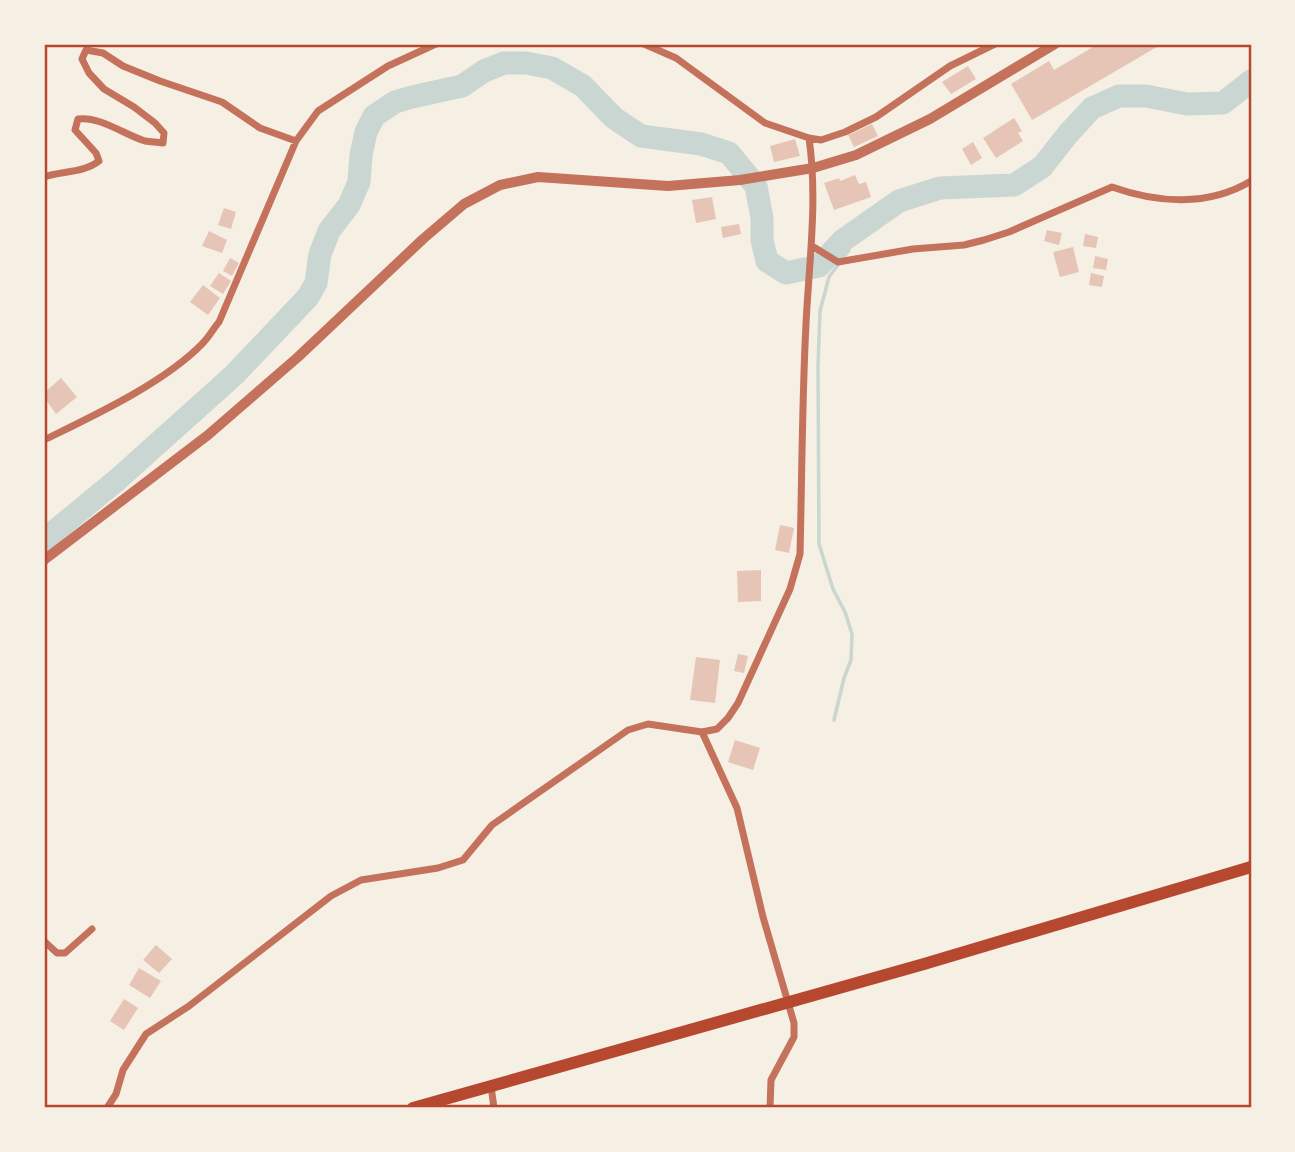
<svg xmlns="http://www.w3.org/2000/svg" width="1295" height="1152" viewBox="0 0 1295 1152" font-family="'DM Sans',sans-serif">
  <rect width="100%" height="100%" fill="#f6efe4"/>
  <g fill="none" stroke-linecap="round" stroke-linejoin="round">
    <path stroke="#c9d6d2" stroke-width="3.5" d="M 834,720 L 844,678 L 851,660 L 852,634 L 845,612 L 833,589 L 819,544 L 818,366 L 820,311 L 829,277 L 849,250 L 842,241"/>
    <path stroke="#c9d6d2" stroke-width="23" d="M 44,540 L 117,480 L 234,375 L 308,297 L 316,283 L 320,254 L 329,231 L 349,205 L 359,182 L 361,155 L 366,132 L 374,116 L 395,102 L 412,97 L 462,86 L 484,71 L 504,63 L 526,63 L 552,68 L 583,86 L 614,118 L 641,136 L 701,144 L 729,153 L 756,186 L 762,218 L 762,240 L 767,261 L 786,273 L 819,266 L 842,241 L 899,201 L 940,188 L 1014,185 L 1042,167 L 1068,134 L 1092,108 L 1119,96 L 1146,96 L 1187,104 L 1223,103 L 1251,81"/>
  </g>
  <path fill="#e6c5b7" d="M 1098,44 L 1162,44 L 1032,120 L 1011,84 L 1049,61 L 1054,70 Z
    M 968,66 L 976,79 L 951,94 L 942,82 Z
    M 1014,118 L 1022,131 L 1018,133 L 1023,141 L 996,158 L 983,138 Z
    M 872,124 L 878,136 L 854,147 L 848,135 Z
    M 795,139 L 800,156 L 774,162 L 770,146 Z
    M 973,142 L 982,158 L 971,165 L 962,149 Z
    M 855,175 L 859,184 L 866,182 L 871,197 L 834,210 L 824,183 L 839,178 L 840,181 Z
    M 712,197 L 716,219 L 696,223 L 692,200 Z
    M 224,208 L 236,212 L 231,229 L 218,225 Z
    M 739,224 L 741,234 L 723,238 L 721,227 Z
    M 1047,230 L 1062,233 L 1059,245 L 1044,241 Z
    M 209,231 L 227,240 L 222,253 L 202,246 Z
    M 1085,234 L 1098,237 L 1096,248 L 1083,246 Z
    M 1073,247 L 1079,272 L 1060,277 L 1053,252 Z
    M 1095,256 L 1108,259 L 1106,270 L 1093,268 Z
    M 230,258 L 239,263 L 232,276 L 223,271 Z
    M 219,273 L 231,281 L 223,294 L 210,286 Z
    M 1091,273 L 1104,276 L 1102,287 L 1089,285 Z
    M 203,285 L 220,298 L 208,315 L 190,302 Z
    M 61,378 L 77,397 L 56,414 L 44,397 L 44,393 Z
    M 780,525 L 794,528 L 789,553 L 775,550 Z
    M 761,570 L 761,601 L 738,602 L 737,571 Z
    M 738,654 L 748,656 L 744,673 L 734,671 Z
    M 696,657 L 720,660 L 715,703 L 690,700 Z
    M 735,740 L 760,748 L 753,770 L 728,762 Z
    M 156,945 L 172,959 L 159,973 L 143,960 Z
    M 139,968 L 161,981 L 150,998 L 129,985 Z
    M 124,999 L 138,1008 L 124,1030 L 110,1021 Z"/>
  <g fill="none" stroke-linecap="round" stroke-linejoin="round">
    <path stroke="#c5725c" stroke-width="7" d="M 644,44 L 676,58 L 765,123 L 809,138 L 821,140 L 845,132 L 876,117 L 950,66 L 995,44
      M 44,177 C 61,171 84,173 99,161 L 96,153 L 75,130 L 78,119 C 100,116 125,135 145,141 C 151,142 157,142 163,143 L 164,133 L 155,123 L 134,107 L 104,89 L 89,73 L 82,59 L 86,50 L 103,53 L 123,66 L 160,81 L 222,102 L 260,128 L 296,141
      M 812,246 L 838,262 L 913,249 L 964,245 L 984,240 L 1009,232 L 1112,187 C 1157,203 1208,207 1251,181
      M 44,440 C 93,416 164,383 202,344 C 209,337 213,329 219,322 L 296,141 L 318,111 L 388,66 L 436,44
      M 702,732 L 737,808 L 763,917 L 794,1023 L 794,1037 L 771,1080 L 770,1108
      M 44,941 L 57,953 L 65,953 L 92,929
      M 491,1086 L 494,1108
      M 107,1108 L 116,1094 L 123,1070 L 146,1034 L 189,1006 L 331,896 L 361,880 L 438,868 L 463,860 L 492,825 L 628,730 L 648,724 L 702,732 L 717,729 L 728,718 L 738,703 L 790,589 L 800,554 C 802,477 802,400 806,324 C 809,262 818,200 809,138"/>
    <path stroke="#c5725c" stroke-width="10" d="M 44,560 L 208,435 L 298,357 L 423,239 L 464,204 L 500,185 L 538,177 L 668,186 L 740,180 L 813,168 L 856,155 L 930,119 L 1055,44"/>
    <path stroke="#b5482f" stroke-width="12" d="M 413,1108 L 924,964 L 1251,867"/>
  </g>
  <rect width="1295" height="1152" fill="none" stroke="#f6efe4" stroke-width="91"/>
  <rect x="46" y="46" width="1204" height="1060" fill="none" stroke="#b5482f" stroke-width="2.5"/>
</svg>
